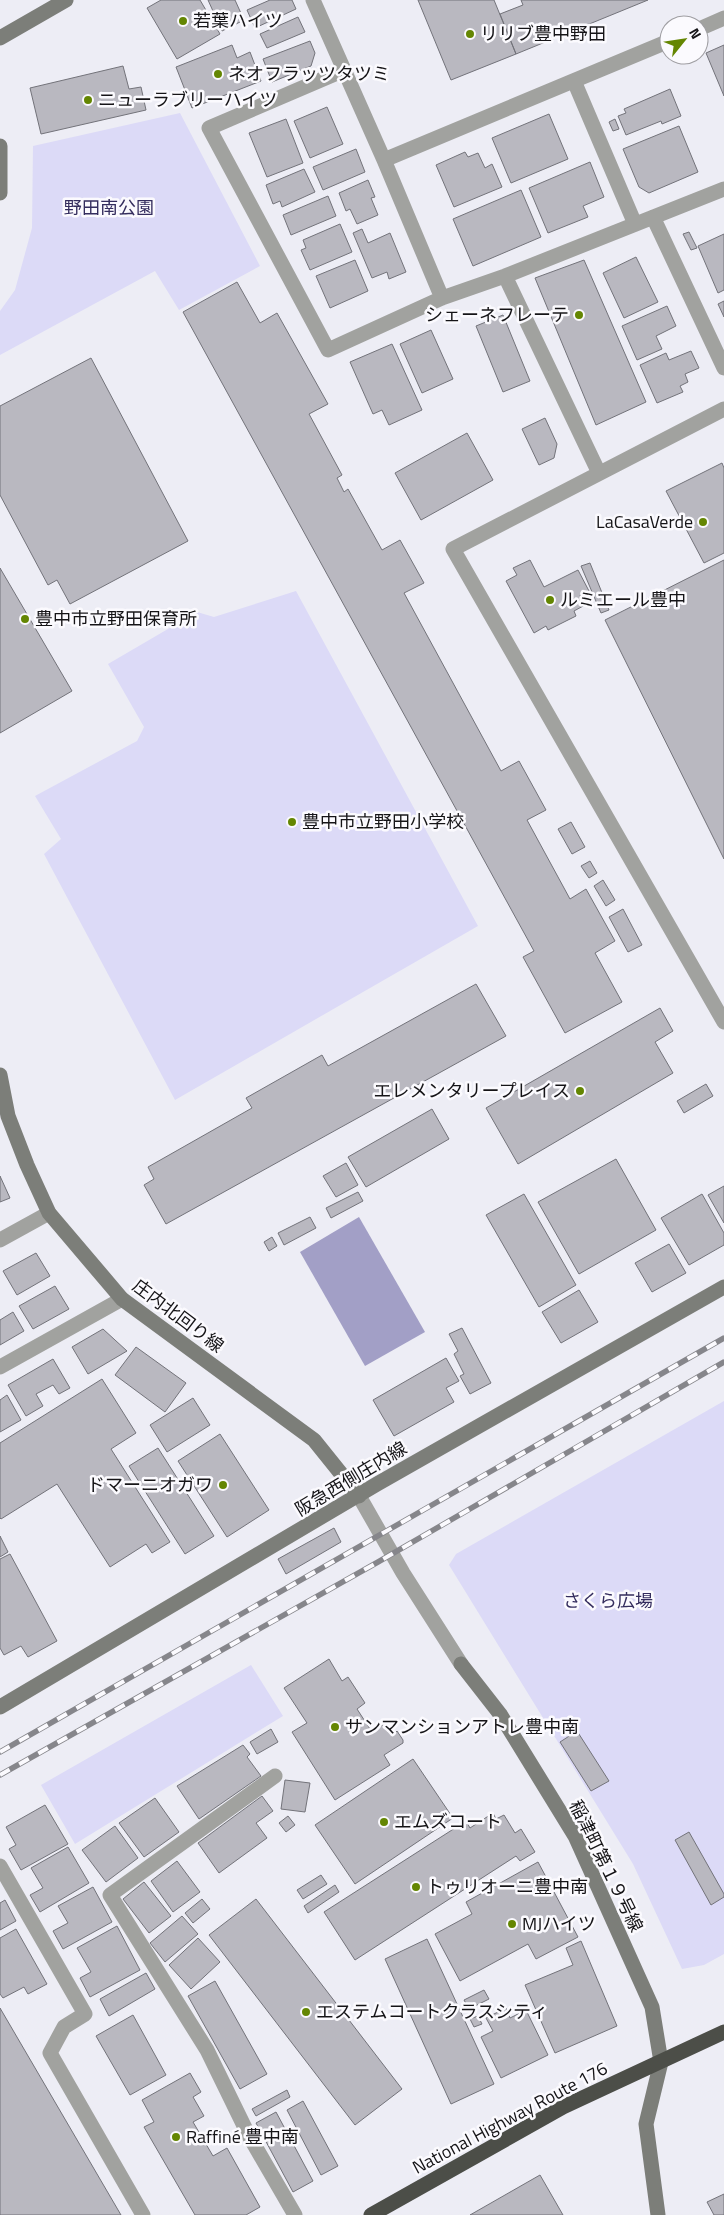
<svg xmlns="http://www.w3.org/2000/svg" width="724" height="2215" viewBox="0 0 724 2215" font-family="'Titillium Web','Noto Sans JP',sans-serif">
  <rect width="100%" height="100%" fill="#ededf5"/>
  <path fill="#dcdaf7" d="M 180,113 L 260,266 L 179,310 L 155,271 L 0,355 L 0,311 L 15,290 L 32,228 L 33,146 Z
    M 296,591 L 478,926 L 175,1100 L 44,854 L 61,839 L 35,796 L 137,741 L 144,727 L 108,664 L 197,612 L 214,617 Z
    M 724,1401 L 724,1954 L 704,1965 L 682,1969 L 633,1864 L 449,1565 L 456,1554 Z
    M 251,1665 L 283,1716 L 75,1844 L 41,1785 Z"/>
  <path fill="#a29fc6" d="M 359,1217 L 425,1332 L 365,1366 L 300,1252 Z"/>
  <path fill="#b9b8c0" stroke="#73737a" d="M 161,0 L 200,0 L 220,34 L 177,59 L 147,8 Z
    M 208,0 L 235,0 L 244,20 L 222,31 Z
    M 270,0 L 292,0 L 296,9 L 255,28 L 247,10 Z
    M 418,0 L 494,0 L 516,54 L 451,80 Z
    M 521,0 L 648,0 L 516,54 L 500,14 L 523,5 Z
    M 298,17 L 305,32 L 267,48 L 260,34 Z
    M 310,41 L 315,53 L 311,66 L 272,82 L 263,59 Z
    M 232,45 L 237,58 L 250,52 L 261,81 L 192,108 L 176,67 Z
    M 724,45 L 724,96 L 706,53 Z
    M 123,66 L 129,89 L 141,87 L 146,110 L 41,134 L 30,88 Z
    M 670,89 L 681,116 L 662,124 L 661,121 L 626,135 L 618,116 L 626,113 L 624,109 Z
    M 327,107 L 343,144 L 310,158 L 294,121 Z
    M 549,114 L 568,159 L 511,183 L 492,138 Z
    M 286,119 L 303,163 L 267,177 L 249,133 Z
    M 615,119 L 619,129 L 613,131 L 609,122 Z
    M 679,126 L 698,172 L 649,193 L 639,187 L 623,149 Z
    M 356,149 L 365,172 L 323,190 L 313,167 Z
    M 465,152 L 468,157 L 478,153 L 485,168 L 492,164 L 502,187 L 454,207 L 436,165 Z
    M 590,162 L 604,197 L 583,206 L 588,217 L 548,233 L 529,188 Z
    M 304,169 L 315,192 L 282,207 L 280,201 L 273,204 L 266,185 Z
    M 368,180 L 375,197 L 371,198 L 378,215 L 357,224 L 350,209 L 346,211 L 339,193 Z
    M 521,190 L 541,237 L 473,266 L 453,219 Z
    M 328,196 L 336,216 L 291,235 L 283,215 Z
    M 340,224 L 352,252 L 310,270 L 301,250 L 306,248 L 303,240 Z
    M 362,229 L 368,243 L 390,233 L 406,272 L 389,279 L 387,272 L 372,278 L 353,233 Z
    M 689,232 L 697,248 L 691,250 L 683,234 Z
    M 724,234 L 724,290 L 718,293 L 698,246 Z
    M 636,257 L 658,302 L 624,318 L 603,273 Z
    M 355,260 L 368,291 L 330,308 L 316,276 Z
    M 584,260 L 646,402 L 596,425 L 535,278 Z
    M 237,282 L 260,323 L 277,313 L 328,404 L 309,414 L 342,475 L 337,478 L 344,492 L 348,489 L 382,550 L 400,540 L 424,583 L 404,593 L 501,771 L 519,761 L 546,810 L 527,820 L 570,899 L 586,889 L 615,941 L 595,953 L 622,1002 L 565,1033 L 523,957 L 534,951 L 183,312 Z
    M 724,301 L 724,317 L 718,304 Z
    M 667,306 L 676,326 L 656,336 L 662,349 L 637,360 L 622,326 Z
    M 503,315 L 530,381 L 503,392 L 476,326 Z
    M 431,330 L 453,379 L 422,393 L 400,344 Z
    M 392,344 L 422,410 L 389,425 L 382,410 L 373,414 L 350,362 Z
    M 691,351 L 699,368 L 685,374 L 688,382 L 680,386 L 683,392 L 657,403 L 640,365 L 666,353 L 669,360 Z
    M 91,358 L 188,541 L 70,604 L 57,580 L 48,585 L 0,495 L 0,406 Z
    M 545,418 L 557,444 L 554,458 L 539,465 L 522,429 Z
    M 467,433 L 493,480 L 421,520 L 395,473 Z
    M 722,463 L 724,468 L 724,553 L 704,563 L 666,491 Z
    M 530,560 L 544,587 L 578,570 L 589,591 L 580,595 L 585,605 L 574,611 L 576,616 L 548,630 L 546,626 L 534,633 L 506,581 L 517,575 L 513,568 Z
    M 724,560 L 724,859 L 605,620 Z
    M 590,563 L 609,610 L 601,613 L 581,566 Z
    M 0,568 L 72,691 L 0,733 Z
    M 571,822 L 585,847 L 572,854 L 558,829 Z
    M 590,861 L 597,873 L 589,878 L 581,866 Z
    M 603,880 L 615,900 L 606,906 L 594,886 Z
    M 623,909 L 642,945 L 628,952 L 609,917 Z
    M 476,984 L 506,1036 L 166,1224 L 144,1185 L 154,1179 L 148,1167 L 252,1108 L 246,1098 L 322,1055 L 328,1066 Z
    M 660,1008 L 673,1031 L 655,1042 L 673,1073 L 518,1164 L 486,1108 Z
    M 706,1084 L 713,1096 L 684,1113 L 677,1101 Z
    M 432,1109 L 449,1139 L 366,1187 L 348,1157 Z
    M 616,1159 L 656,1230 L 579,1274 L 538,1202 Z
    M 346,1163 L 358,1185 L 336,1197 L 323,1176 Z
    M 0,1176 L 10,1198 L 0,1202 Z
    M 724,1186 L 724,1223 L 708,1195 Z
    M 358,1192 L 363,1201 L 331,1218 L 326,1208 Z
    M 524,1194 L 576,1285 L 539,1307 L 486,1215 Z
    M 702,1194 L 724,1233 L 724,1245 L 689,1265 L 661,1218 Z
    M 310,1217 L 316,1228 L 284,1245 L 278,1233 Z
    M 272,1237 L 277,1246 L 269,1251 L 264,1242 Z
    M 669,1244 L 686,1273 L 652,1292 L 635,1263 Z
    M 36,1253 L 50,1276 L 17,1295 L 3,1271 Z
    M 55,1286 L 69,1309 L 33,1329 L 19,1306 Z
    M 579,1290 L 598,1322 L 561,1343 L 542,1312 Z
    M 13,1312 L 24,1331 L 0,1345 L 0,1320 Z
    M 462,1328 L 491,1383 L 470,1394 L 460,1376 L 464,1374 L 454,1354 L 458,1351 L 449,1334 Z
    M 103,1329 L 127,1351 L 88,1374 L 72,1347 Z
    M 136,1347 L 186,1383 L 165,1412 L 115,1375 Z
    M 446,1358 L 459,1381 L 446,1388 L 454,1402 L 394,1436 L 373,1400 Z
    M 53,1359 L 70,1388 L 59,1394 L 53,1385 L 36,1394 L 43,1406 L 26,1416 L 8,1385 Z
    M 102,1379 L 136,1433 L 111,1449 L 170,1542 L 152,1553 L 146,1544 L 110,1567 L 57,1484 L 1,1519 L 0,1518 L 0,1443 Z
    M 7,1395 L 21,1420 L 0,1432 L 0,1400 Z
    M 193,1398 L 210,1425 L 167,1452 L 150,1425 Z
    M 220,1434 L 269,1510 L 227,1537 L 178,1461 Z
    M 158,1448 L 214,1536 L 185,1554 L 129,1466 Z
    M 334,1528 L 341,1542 L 286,1574 L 278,1559 Z
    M 0,1536 L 8,1552 L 0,1557 Z
    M 10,1554 L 57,1641 L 28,1657 L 21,1646 L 4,1655 L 0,1648 L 0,1559 Z
    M 329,1659 L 342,1681 L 348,1677 L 365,1703 L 357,1709 L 372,1732 L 387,1722 L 394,1734 L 397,1731 L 403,1740 L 403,1743 L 384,1755 L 390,1765 L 335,1800 L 292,1732 L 307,1723 L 284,1688 Z
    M 271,1729 L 278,1742 L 257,1754 L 250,1742 Z
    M 577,1731 L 609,1781 L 591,1791 L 560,1742 Z
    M 243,1745 L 250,1754 L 247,1757 L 261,1776 L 199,1819 L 177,1786 Z
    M 413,1759 L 453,1818 L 355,1884 L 315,1825 Z
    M 285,1780 L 310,1783 L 305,1812 L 281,1809 Z
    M 262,1796 L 273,1811 L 256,1823 L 267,1838 L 219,1873 L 198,1843 Z
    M 155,1798 L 179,1832 L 144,1857 L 119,1823 Z
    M 45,1805 L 68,1844 L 21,1870 L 9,1849 L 16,1845 L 6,1827 Z
    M 493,1813 L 496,1819 L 504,1815 L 515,1833 L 521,1829 L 535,1852 L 520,1861 L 516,1856 L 355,1960 L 324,1912 L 466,1821 L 470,1828 Z
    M 288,1816 L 295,1825 L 286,1832 L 279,1823 Z
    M 115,1826 L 138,1858 L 106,1882 L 82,1850 Z
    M 689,1832 L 724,1894 L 724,1897 L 711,1905 L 675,1840 Z
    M 68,1847 L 89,1883 L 40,1912 L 30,1895 L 43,1888 L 31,1868 Z
    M 177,1861 L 200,1892 L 173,1912 L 151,1881 Z
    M 538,1862 L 578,1937 L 536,1959 L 528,1944 L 460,1981 L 435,1934 L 472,1914 L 466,1902 Z
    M 321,1875 L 327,1884 L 303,1899 L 297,1890 Z
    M 144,1882 L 171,1916 L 149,1933 L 123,1899 Z
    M 335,1885 L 339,1892 L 308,1913 L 304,1906 Z
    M 93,1887 L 112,1922 L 63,1949 L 53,1931 L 68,1923 L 58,1906 Z
    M 202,1899 L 210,1909 L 193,1923 L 185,1913 Z
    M 256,1899 L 402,2089 L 355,2125 L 209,1935 Z
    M 5,1900 L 16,1921 L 0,1930 L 0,1903 Z
    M 182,1916 L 198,1934 L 165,1962 L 150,1943 Z
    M 117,1926 L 140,1970 L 90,1997 L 80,1978 L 91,1972 L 77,1948 Z
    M 16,1929 L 47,1984 L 28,1994 L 24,1987 L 3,1998 L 0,1994 L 0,1938 Z
    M 198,1938 L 220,1962 L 191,1989 L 169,1965 Z
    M 427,1939 L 494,2084 L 451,2104 L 385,1959 Z
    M 581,1941 L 617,2026 L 555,2053 L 525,1985 L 573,1965 L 566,1948 Z
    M 146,1973 L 155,1989 L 109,2016 L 100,1999 Z
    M 215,1981 L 267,2074 L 240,2089 L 188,1996 Z
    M 484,1990 L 489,1999 L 469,2009 L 464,2000 Z
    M 0,2008 L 121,2215 L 0,2215 Z
    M 506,2008 L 510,2018 L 526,2010 L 548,2055 L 501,2078 L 481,2037 L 493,2031 L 486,2018 Z
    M 133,2015 L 166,2075 L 130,2095 L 96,2036 Z
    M 478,2016 L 482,2024 L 474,2027 L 470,2019 Z
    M 190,2073 L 201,2092 L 193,2097 L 204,2116 L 193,2122 L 213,2156 L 227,2148 L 260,2207 L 246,2215 L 195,2215 L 144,2127 L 154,2122 L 142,2100 Z
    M 287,2090 L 290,2097 L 256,2116 L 252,2109 Z
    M 303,2101 L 338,2166 L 321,2175 L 287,2110 Z
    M 276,2112 L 313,2181 L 293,2192 L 256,2123 Z
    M 540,2175 L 563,2215 L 470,2215 Z
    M 724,2194 L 724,2215 L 714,2215 L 707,2202 Z"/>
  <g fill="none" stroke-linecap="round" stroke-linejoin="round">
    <path stroke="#a1a29f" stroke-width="15" d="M 313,0 L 384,160 L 442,298
      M 699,29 L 724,18
      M 344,70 L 209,128 L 328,350 L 442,298 L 505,276 L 724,189
      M 574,81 L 635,224
      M 384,160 L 669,41
      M 653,217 L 724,368
      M 505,276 L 599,473
      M 724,409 L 453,549 L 724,1022
      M 0,1240 L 49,1213
      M 0,1367 L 122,1299
      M 359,1496 L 403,1573 L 461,1664
      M 275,1776 L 110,1895 L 207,2050 L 248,2134 L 295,2215
      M 0,1866 L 85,2014 L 64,2027 L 50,2053 L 143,2215"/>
    <path stroke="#7c7e79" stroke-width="15" d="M 0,38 L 66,0
      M 0,146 L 0,193
      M 0,1075 L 8,1116 L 27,1165 L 49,1213 L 122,1299 L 314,1440 L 359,1496
      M 461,1664 L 500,1714 L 575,1836 L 652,2007 L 661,2062 L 646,2124 L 658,2215
      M 0,1707 L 377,1484 L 724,1287"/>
    <path stroke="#4c4e48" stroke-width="15" d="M 371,2215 L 563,2107 L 724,2032"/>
    <g stroke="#86868b" stroke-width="5.5">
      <path id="rail" d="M 0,1752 L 724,1338
        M 0,1775 L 378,1562 L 724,1362"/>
    </g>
    <use href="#rail" stroke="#fbfafe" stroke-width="4" stroke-dasharray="11" stroke-linecap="butt"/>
  </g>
  <g fill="#648602" stroke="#fbfafe" stroke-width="2">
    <circle cx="183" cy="21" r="5"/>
    <circle cx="470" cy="34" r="5"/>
    <circle cx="218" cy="74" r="5"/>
    <circle cx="88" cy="100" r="5"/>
    <circle cx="579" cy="315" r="5"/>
    <circle cx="703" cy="522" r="5"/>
    <circle cx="550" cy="600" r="5"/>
    <circle cx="25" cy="619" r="5"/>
    <circle cx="292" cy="822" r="5"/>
    <circle cx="580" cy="1091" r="5"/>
    <circle cx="223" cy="1485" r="5"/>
    <circle cx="335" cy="1727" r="5"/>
    <circle cx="384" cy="1822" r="5"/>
    <circle cx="416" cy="1887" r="5"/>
    <circle cx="512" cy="1924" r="5"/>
    <circle cx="306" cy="2012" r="5"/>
    <circle cx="176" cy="2137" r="5"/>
  </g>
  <g text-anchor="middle" stroke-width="5" stroke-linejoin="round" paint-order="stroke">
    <g font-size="18" fill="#151417" stroke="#fbfafe" text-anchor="start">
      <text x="193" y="27">若葉ハイツ</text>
      <text x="480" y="40">リリブ豊中野田</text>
      <text x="228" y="80">ネオフラッツタツミ</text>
      <text x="98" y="106">ニューラブリーハイツ</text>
      <text x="569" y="321" text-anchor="end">シェーネフレーテ</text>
      <text x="693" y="528" text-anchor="end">LaCasaVerde</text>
      <text x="560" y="606">ルミエール豊中</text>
      <text x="35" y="625">豊中市立野田保育所</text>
      <text x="302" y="828">豊中市立野田小学校</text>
      <text x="570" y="1097" text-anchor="end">エレメンタリープレイス</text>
      <text x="213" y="1491" text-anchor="end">ドマーニオガワ</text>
      <text x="345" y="1733">サンマンションアトレ豊中南</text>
      <text x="394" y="1828">エムズコート</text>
      <text x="426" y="1893">トゥリオーニ豊中南</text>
      <text x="522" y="1930">MJハイツ</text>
      <text x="316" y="2018">エステムコートクラスシティ</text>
      <text x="186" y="2143">Raffiné 豊中南</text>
    </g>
    <g font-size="18" fill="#342d5e" stroke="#fbfafe">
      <text x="109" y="214">野田南公園</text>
      <text x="608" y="1607">さくら広場</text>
    </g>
    <g font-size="18" fill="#151417" stroke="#fbfafe">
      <text transform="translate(178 1316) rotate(37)" y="6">庄内北回り線</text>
      <text transform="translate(351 1479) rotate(-31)" y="6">阪急西側庄内線</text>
      <text transform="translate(606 1866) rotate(64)" y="6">稲津町第１９号線</text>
      <text transform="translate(510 2118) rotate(-28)" y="6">National Highway Route 176</text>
    </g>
  </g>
  <g transform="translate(684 40) rotate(60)"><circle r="24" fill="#fbfafe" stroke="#9f9ea2"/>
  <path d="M0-4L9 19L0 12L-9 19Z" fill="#648602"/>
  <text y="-8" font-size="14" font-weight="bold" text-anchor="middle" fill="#151417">N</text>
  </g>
</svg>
